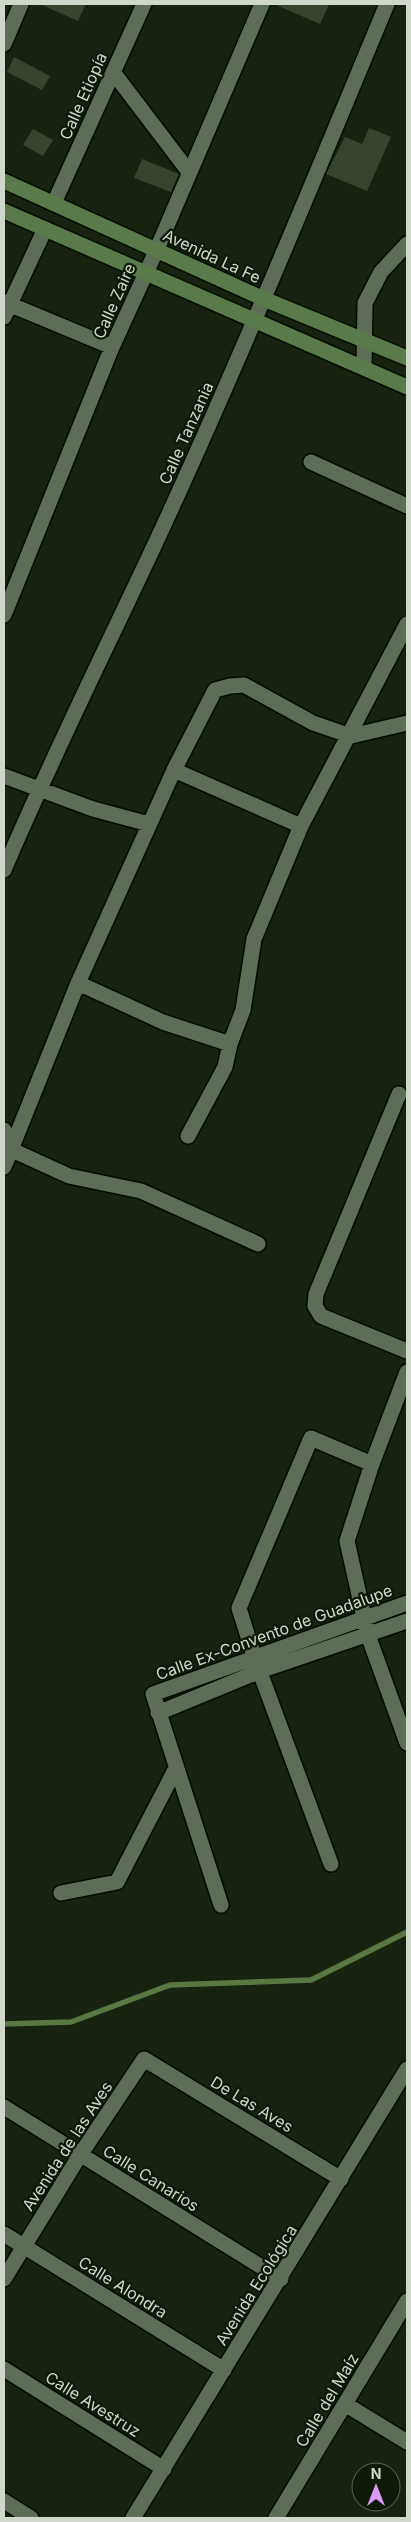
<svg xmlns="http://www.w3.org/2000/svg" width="411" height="2522" viewBox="0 0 411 2522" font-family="Inter,sans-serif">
  <rect width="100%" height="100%" fill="#172310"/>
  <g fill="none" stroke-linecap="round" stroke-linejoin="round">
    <path stroke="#5a7843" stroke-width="5.5" d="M 4,2024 L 71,2022 L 170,1985 L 311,1980 L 407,1932"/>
  </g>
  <path fill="#374530" d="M 40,4 L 86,4 L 78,21 Z
    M 274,4 L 329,4 L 320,24 Z
    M 14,57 L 50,76 L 42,90 L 7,72 Z
    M 369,128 L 391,137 L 367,191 L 326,174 L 345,137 L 362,144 Z
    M 33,129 L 53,140 L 43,156 L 23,145 Z
    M 142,159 L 179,174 L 171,192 L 134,178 Z"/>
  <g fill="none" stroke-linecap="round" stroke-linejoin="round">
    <g stroke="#030c00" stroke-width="18">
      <path id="street" d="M 4,44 L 21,4
        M 113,72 L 189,172
        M 54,203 L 144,4
        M 4,302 L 112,347
        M 4,317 L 45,229
        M 364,367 L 365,303 L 381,272 L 407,244
        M 311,462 L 407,506
        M 4,615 L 112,347 L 157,249 L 262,4
        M 174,770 L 301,826 L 407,624
        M 4,776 L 93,809 L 149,824
        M 4,870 C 51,759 105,651 156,542 C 238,365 312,184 387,4
        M 78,983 L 163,1022 L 230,1044 L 225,1067 L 188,1136
        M 230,1044 L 243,1010 L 254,939 L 301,826
        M 399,1094 L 316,1294 L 315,1306 L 321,1316 L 407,1351
        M 4,1130 L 12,1150 L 69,1176 L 141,1191 L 258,1244
        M 4,1167 L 78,983 L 174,770 L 215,690 L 230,686 L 244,685 L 313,723 L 351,736 L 407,723
        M 407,1372 L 372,1464 L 347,1541 L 368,1635 L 407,1743
        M 158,1713 L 260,1671 L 407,1621
        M 331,1864 L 254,1656 L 239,1608 L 311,1438 L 372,1464
        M 61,1893 L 117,1882 L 176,1768
        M 221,1905 L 153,1694 L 407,1603
        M 4,2107 L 281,2279
        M 4,2234 L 224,2370
        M 4,2279 L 80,2155 L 144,2059 L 341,2179
        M 4,2369 L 164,2469
        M 345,2404 L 407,2442
        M 4,2501 L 31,2518
        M 133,2518 L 407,2069
        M 276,2518 L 407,2301"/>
    </g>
    <g stroke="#030c00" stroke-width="18">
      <path id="secondary" d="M 4,181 L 264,299 L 407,358
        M 4,211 L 407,387"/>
    </g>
    <use href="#street" stroke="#5e6d57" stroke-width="15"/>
    <use href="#secondary" stroke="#5b7a4a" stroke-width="15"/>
  </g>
  <g text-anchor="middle" stroke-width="4.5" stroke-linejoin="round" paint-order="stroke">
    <g font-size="16" fill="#d0d8cc" stroke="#0e1a07">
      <text transform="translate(83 96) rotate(-66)" y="6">Calle Etiopía</text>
      <text transform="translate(212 256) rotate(25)" y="6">Avenida La Fe</text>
      <text transform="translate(114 301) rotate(-66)" y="6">Calle Zaire</text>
      <text transform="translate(186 433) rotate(-66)" y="6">Calle Tanzania</text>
      <text transform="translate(274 1632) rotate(-20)" y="6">Calle Ex-Convento de Guadalupe</text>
      <text transform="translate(252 2104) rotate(31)" y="6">De Las Aves</text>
      <text transform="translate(67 2146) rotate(-57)" y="6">Avenida de las Aves</text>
      <text transform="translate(151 2178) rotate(32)" y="6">Calle Canarios</text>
      <text transform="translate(256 2285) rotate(-58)" y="6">Avenida Ecológica</text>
      <text transform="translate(123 2287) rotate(32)" y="6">Calle Alondra</text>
      <text transform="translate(327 2400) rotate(-59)" y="6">Calle del Maíz</text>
      <text transform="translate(93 2404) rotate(32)" y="6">Calle Avestruz</text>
    </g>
  </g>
  <rect width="411" height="2522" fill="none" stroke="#d0d8cc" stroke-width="10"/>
  <g transform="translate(376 2487)"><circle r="24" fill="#0e1a07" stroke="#5c6656"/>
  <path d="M0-4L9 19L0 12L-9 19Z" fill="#db99f6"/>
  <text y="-8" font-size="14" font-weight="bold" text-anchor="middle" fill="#d0d8cc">N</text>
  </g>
</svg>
